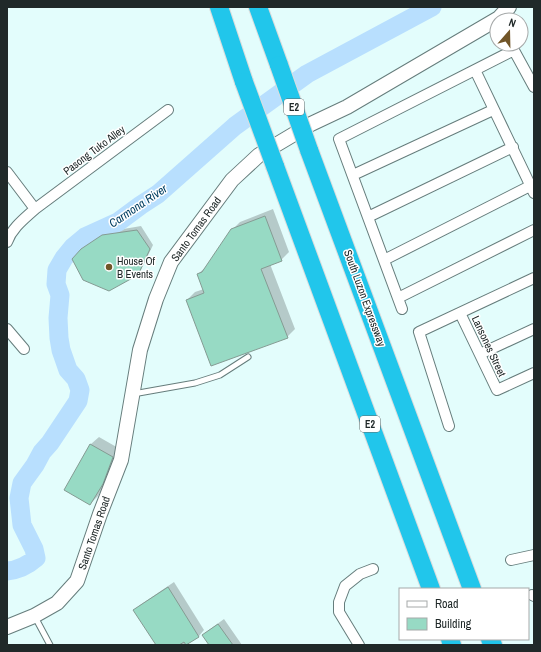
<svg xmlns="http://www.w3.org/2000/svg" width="541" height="652" viewBox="0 0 541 652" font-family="'Archivo Narrow',sans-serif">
  <rect width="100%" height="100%" fill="#e3fdfc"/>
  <path fill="#0003" d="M 273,209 L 289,252 L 281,260 L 270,264 L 295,329 L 287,337 L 187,300 L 195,292 L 204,289 L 198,274 L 207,266 L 232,230 L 240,222 Z
    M 141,226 L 153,245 L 141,270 L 137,274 L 81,250 L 106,232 Z
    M 99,437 L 120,449 L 110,475 L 98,496 L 90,504 L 65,490 L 91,444 Z
    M 174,582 L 204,630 L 199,636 L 188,643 L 189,645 L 157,645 L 134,610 L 140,605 Z
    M 224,619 L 242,645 L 210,645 L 203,635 L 209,630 Z"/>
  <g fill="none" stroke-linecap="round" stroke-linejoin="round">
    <path stroke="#b8dffe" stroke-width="19" d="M 7,571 C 19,570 27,566 36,558 L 34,549 L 22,525 L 19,498 L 22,483 L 35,465 L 42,452 L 50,443 L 78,401 L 80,390 L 76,379 L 68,370 L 61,350 L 59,338 L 58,318 L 60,295 L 56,284 L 57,270 L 64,258 L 73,247 L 85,237 L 118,222 L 141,205 L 158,194 L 235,126 L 307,74 L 432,7"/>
  </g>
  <path fill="#97dac4" stroke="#859b93" d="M 265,216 L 282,261 L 261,269 L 288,338 L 211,366 L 186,300 L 204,293 L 197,274 L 202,272 L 231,229 Z
    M 137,230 L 150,249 L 138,275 L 109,291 L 83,280 L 72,259 L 81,249 L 102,235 Z
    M 90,444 L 113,457 L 103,484 L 90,505 L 64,490 Z
    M 168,587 L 199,637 L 186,645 L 184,642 L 179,645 L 156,645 L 133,610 Z
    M 218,624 L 233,645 L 209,645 L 202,635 Z"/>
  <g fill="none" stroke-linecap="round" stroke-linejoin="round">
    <g stroke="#667d7c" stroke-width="7">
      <path id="lane" d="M 133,394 L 195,383 L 220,375 L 248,357
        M 35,617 L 50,645"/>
    </g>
    <g stroke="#667d7c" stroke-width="12">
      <path id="street" d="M 511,45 L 534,87
        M 475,70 L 534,193
        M 7,172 L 35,209 L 168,110
        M 353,175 L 493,110
        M 368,217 L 513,147
        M 7,242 C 12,228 24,219 35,209
        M 384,260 L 530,186
        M 398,298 L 534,230
        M 402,309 L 339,139 L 514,50
        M 460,313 L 497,390 L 534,373
        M 7,329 L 24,349
        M 480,354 L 534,329
        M 449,426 L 419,332 L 534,278
        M 511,560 L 534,555
        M 532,595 L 534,596
        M 359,645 L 339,612 L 339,602 L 345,586 L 360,574 L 373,569"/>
    </g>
    <g stroke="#667d7c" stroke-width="16">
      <path id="secondary" d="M 7,627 L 34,616 L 57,603 L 77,581 L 100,514 L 121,460 L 140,350 L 156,299 L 171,262 L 232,180 L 259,155 L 311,124 L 347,107 L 499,18 L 509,7"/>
    </g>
    <g stroke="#dbdddd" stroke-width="20">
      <path id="highway" d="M 219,7 L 244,82
        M 258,7 L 279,65
        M 309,150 L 472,589
        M 275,166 L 431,589
        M 450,639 L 452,645
        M 490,639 L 493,645"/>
    </g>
    <use href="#lane" stroke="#fff" stroke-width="5"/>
    <use href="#street" stroke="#fff" stroke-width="10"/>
    <use href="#secondary" stroke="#fff" stroke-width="14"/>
    <use href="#highway" stroke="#21c6eb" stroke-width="18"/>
    <g stroke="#dbdddd" stroke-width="20" stroke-linecap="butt">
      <path id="highway-bridge" d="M 279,65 L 309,150
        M 244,82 L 275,166"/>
    </g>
    <use href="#highway-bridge" stroke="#21c6eb" stroke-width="18"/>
  </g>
  <circle fill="#715528" stroke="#fff" stroke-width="1.5" cx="109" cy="267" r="4"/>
  <g text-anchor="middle" stroke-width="3" stroke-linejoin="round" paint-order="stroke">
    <g fill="#fff" stroke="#636969" stroke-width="1">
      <rect x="284" y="99" width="20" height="16" rx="3"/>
      <rect x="360" y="416" width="20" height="16" rx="3"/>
    </g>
    <g font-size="10" font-weight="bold" fill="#202929">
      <text x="294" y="111">E2</text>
      <text x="370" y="428">E2</text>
    </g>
    <g font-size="11" fill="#202929" stroke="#fff">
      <text transform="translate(94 150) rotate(-37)" y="4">Pasong Tuko Alley</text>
      <text transform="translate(196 229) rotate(-54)" y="4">Santo Tomas Road</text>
      <text transform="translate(365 298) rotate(70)" y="4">South Luzon Expressway</text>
      <text transform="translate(489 346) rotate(65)" y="4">Lansones Street</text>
      <text transform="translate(94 533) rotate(-71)" y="4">Santo Tomas Road</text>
    </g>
    <g font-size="11" fill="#202929" stroke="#fff" text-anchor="start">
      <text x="117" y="265">House Of<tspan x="117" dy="13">B Events</tspan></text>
    </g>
    <g font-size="12" font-style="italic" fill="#003d60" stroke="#fff">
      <text transform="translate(138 206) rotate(-34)" y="4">Carmona River</text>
    </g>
  </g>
  <rect width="541" height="652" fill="none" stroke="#202929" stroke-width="16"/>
  <rect x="399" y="588" width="130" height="52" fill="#ffffff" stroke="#a6a9a9"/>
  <rect x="407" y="601" width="20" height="6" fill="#ffffff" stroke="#a6a9a9"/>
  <text x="435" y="608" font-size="12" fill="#202929">Road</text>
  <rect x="407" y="618" width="20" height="12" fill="#97dac4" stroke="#a6a9a9"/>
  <text x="435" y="628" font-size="12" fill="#202929">Building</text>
  <g transform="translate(509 32) rotate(20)"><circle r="19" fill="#ffffff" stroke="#a6a9a9"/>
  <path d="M0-3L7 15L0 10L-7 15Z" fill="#715528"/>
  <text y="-6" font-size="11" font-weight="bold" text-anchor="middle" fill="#202929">N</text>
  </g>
</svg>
